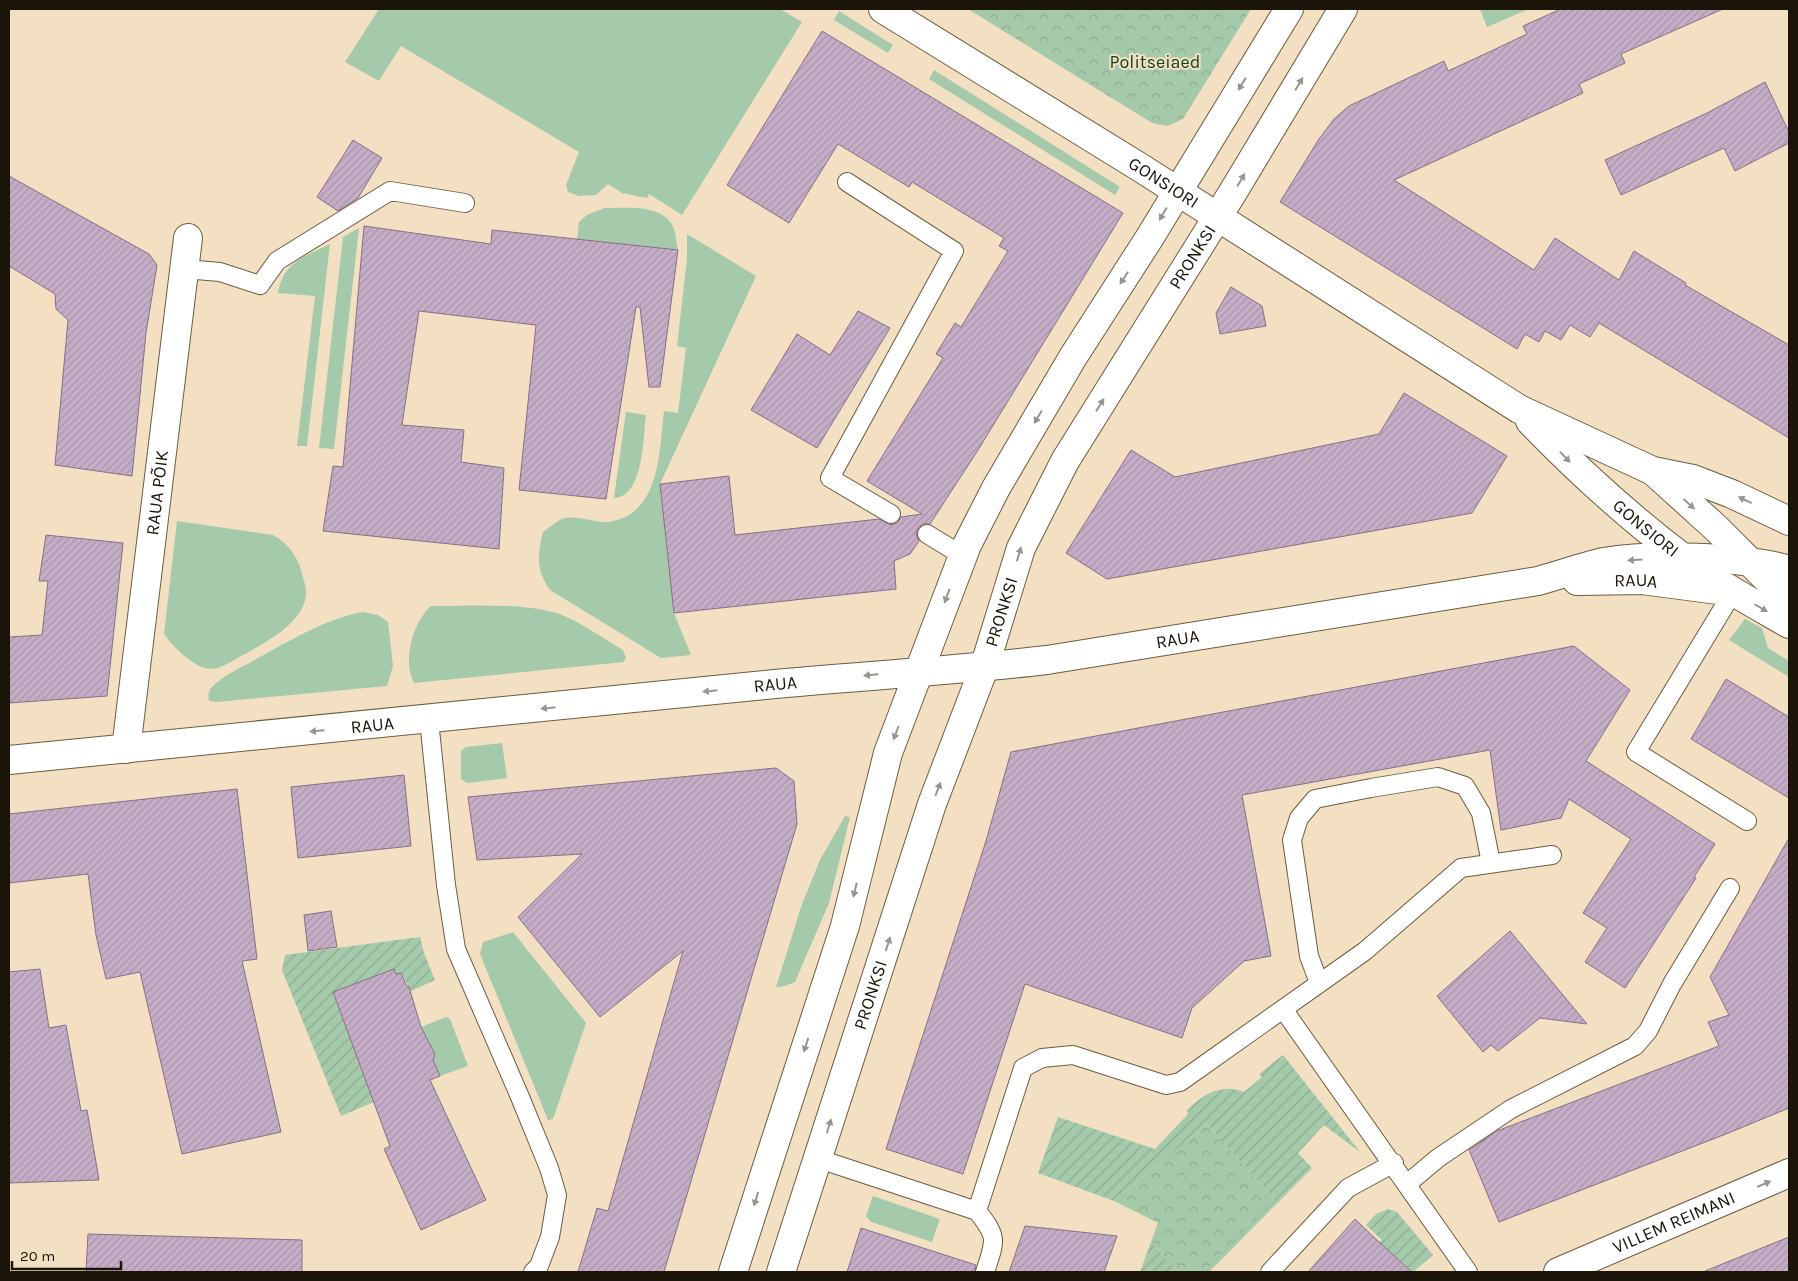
<svg xmlns="http://www.w3.org/2000/svg" width="1798" height="1281" viewBox="0 0 1798 1281" font-family="Karla,sans-serif">
  <defs>
    <pattern id="park-crowns" width="20" height="18" patternUnits="userSpaceOnUse" patternTransform="scale(1.25)"><rect width="20" height="18" fill="#a5c9ab"/><path d="M2 6a3 3 0 1 1 6 0M12 15a3 3 0 1 1 6 0" fill="none" stroke="#8dac92"/></pattern>
    <pattern id="garden-furrows" width="10" height="10" patternUnits="userSpaceOnUse" patternTransform="scale(1.25)"><rect width="10" height="10" fill="#a5c9ab"/><path d="M-1 1l2-2M0 10L10 0M9 11l2-2" fill="none" stroke="#8dac92"/></pattern>
    <pattern id="building-hatch" width="6" height="6" patternUnits="userSpaceOnUse" patternTransform="scale(1.25)"><rect width="6" height="6" fill="#c6adc7"/><path d="M-1 1l2-2M0 6l6-6M5 7l2-2" fill="none" stroke="#aa94aa"/></pattern>
  </defs>
  <rect width="100%" height="100%" fill="#f3e0c2"/>
  <path fill="#a5c9ab" d="M 379,9 L 780,9 L 802,22 L 682,215 L 649,194 L 647,198 L 622,193 L 608,184 L 596,195 L 579,196 L 568,192 L 566,185 L 579,152 L 401,46 L 379,81 L 345,62 Z
    M 1480,9 L 1529,9 L 1487,27 Z
    M 839,11 L 893,45 L 888,53 L 834,20 Z
    M 934,70 L 1120,187 L 1115,195 L 929,79 Z
    M 604,208 C 625,208 658,204 671,223 C 676,230 676,242 678,250 L 577,240 L 579,222 L 587,215 Z
    M 359,228 L 334,449 L 319,448 L 343,237 Z
    M 687,234 L 756,276 L 660,484 L 674,613 L 691,655 L 661,658 L 550,590 C 536,569 537,556 543,532 C 549,528 555,522 562,519 C 575,514 595,523 608,522 C 661,515 659,451 664,411 L 678,413 L 686,348 L 677,346 L 687,259 Z
    M 330,244 L 307,446 L 297,446 L 315,296 L 278,293 C 283,262 304,257 330,244 Z
    M 626,412 L 646,415 C 643,437 644,497 614,498 Z
    M 177,521 L 273,535 C 286,542 297,555 301,570 C 303,578 307,588 306,596 C 302,623 268,641 247,653 C 237,658 223,668 212,669 C 196,670 172,646 164,634 Z
    M 431,606 C 468,606 528,602 562,615 C 583,624 603,638 623,650 L 626,658 L 624,662 L 414,683 C 402,661 413,622 431,606 Z
    M 363,612 L 378,615 L 388,622 L 393,666 L 387,686 L 217,702 L 209,701 C 208,695 208,691 212,687 C 223,676 238,669 251,662 C 286,643 324,619 363,612 Z
    M 1745,619 L 1762,628 L 1768,648 L 1789,661 L 1789,677 L 1729,640 Z
    M 502,743 L 507,778 L 467,783 L 461,779 L 461,751 L 466,747 Z
    M 845,816 L 850,817 L 829,903 L 795,982 L 785,986 L 776,987 L 802,904 L 820,860 Z
    M 513,932 L 586,1023 L 553,1119 L 548,1120 L 480,954 L 483,942 Z
    M 446,1017 L 450,1019 L 468,1066 L 440,1076 L 433,1060 L 435,1054 L 421,1027 Z
    M 873,1196 L 940,1219 L 932,1242 L 871,1222 L 866,1216 Z"/>
  <path fill="url(#park-crowns)" d="M 968,9 L 1251,9 L 1183,119 L 1167,126 L 1152,123 Z
    M 1207,1124 L 1275,1200 L 1204,1272 L 1179,1272 L 1151,1242 L 1158,1223 L 1114,1201 Z"/>
  <path fill="url(#garden-furrows)" d="M 420,937 L 424,953 L 435,980 L 411,991 L 401,973 L 396,974 L 394,969 L 333,993 L 374,1102 L 341,1116 L 282,970 L 285,955 Z
    M 1283,1055 L 1360,1152 L 1324,1125 L 1298,1153 L 1312,1168 L 1209,1272 L 1204,1272 L 1275,1200 L 1207,1124 L 1114,1201 L 1038,1173 L 1058,1117 L 1155,1149 L 1188,1114 L 1187,1110 C 1204,1094 1221,1083 1244,1092 L 1262,1077 L 1259,1074 Z
    M 1388,1209 L 1397,1212 L 1433,1255 L 1413,1272 L 1379,1242 L 1382,1240 L 1366,1225 L 1376,1214 Z
    M 1151,1242 L 1179,1272 L 1140,1272 Z"/>
  <path fill="url(#building-hatch)" stroke="#856f86" d="M 1561,9 L 1723,9 L 1621,54 L 1625,63 L 1579,84 L 1583,93 L 1394,180 L 1534,270 L 1555,238 L 1619,280 L 1634,251 L 1686,283 L 1685,285 L 1789,345 L 1789,438 L 1599,323 L 1590,337 L 1570,325 L 1561,340 L 1545,331 L 1539,342 L 1525,334 L 1517,349 L 1280,202 L 1319,139 L 1334,119 L 1349,106 L 1444,61 L 1448,71 L 1487,53 L 1527,34 L 1523,26 Z
    M 822,31 L 1123,213 L 978,450 L 930,524 L 922,524 L 918,528 L 916,534 L 919,541 L 910,554 L 894,561 L 896,589 L 674,613 L 660,484 L 729,476 L 735,535 L 879,519 L 891,525 L 897,523 L 901,517 L 922,514 L 867,481 L 943,358 L 936,354 L 955,323 L 961,327 L 1008,251 L 999,246 L 1004,238 L 912,182 L 909,187 L 838,144 L 789,223 L 727,185 Z
    M 1765,82 L 1789,132 L 1789,143 L 1735,171 L 1724,148 L 1621,195 L 1605,160 L 1707,113 Z
    M 353,140 L 382,158 L 358,198 L 338,211 L 317,197 Z
    M 9,176 L 149,254 L 157,265 L 146,333 L 132,476 L 55,465 L 68,320 L 56,309 L 55,294 L 9,266 Z
    M 364,226 L 491,244 L 492,230 L 678,250 L 660,387 L 649,387 L 640,307 L 636,307 L 606,499 L 519,490 L 536,325 L 419,311 L 402,425 L 464,430 L 461,462 L 504,468 L 499,549 L 323,531 L 333,466 L 343,467 Z
    M 1231,287 L 1262,306 L 1266,326 L 1220,334 L 1216,313 Z
    M 858,311 L 890,328 L 817,448 L 751,410 L 797,334 L 830,355 Z
    M 1404,393 L 1507,456 L 1472,513 L 1107,579 L 1066,553 L 1131,450 L 1175,477 L 1379,434 Z
    M 46,535 L 123,543 L 107,696 L 9,703 L 9,637 L 42,635 L 48,581 L 39,581 Z
    M 1574,646 L 1630,690 L 1586,761 L 1715,844 L 1694,877 L 1696,878 L 1625,988 L 1585,962 L 1607,928 L 1583,913 L 1631,839 L 1569,799 L 1561,818 L 1501,830 L 1490,750 L 1242,795 L 1271,956 L 1244,961 L 1192,1008 L 1182,1038 L 1025,984 L 963,1174 L 886,1149 L 986,841 L 1011,752 Z
    M 1726,679 L 1789,717 L 1789,798 L 1691,739 Z
    M 776,768 L 794,781 L 797,824 L 664,1272 L 578,1272 L 597,1208 L 608,1211 L 683,951 L 600,1017 L 518,917 L 582,854 L 477,860 L 468,797 Z
    M 404,775 L 411,846 L 298,858 L 291,787 Z
    M 237,789 L 257,959 L 242,961 L 281,1132 L 182,1154 L 140,972 L 106,979 L 96,935 L 88,874 L 9,883 L 9,814 Z
    M 1789,838 L 1789,1108 L 1726,1134 L 1499,1222 L 1469,1150 L 1497,1131 L 1719,1046 L 1708,1022 L 1729,1015 L 1710,977 Z
    M 331,911 L 337,947 L 308,951 L 304,915 Z
    M 1510,931 L 1587,1024 L 1540,1018 L 1498,1051 L 1491,1045 L 1483,1052 L 1437,996 Z
    M 40,969 L 49,1028 L 66,1025 L 81,1111 L 87,1110 L 99,1180 L 9,1183 L 9,972 Z
    M 394,969 L 396,974 L 401,973 L 406,985 L 409,987 L 421,1027 L 435,1054 L 433,1060 L 440,1076 L 430,1080 L 486,1200 L 421,1230 L 384,1149 L 390,1146 L 333,992 Z
    M 1355,1219 L 1379,1242 L 1412,1272 L 1308,1272 Z
    M 1025,1226 L 1117,1236 L 1104,1272 L 1009,1272 Z
    M 861,1228 L 976,1265 L 975,1272 L 847,1272 Z
    M 88,1234 L 302,1240 L 302,1272 L 86,1272 Z
    M 1789,1237 L 1789,1272 L 1705,1272 L 1705,1271 Z"/>
  <g fill="none" stroke-linecap="round" stroke-linejoin="round">
    <g stroke="#6c5c41" stroke-width="20">
      <path id="service" d="M 847,182 L 954,251 L 830,478 L 891,514
        M 184,269 L 220,272 L 260,285 L 277,261 L 390,191 L 465,203
        M 927,534 L 963,556
        M 1733,592 L 1636,752 L 1747,821
        M 429,720 L 446,885 L 456,949 L 520,1097 L 549,1168 L 557,1195 L 550,1237 L 539,1266 L 533,1272
        M 1319,983 L 1309,956 L 1292,840 L 1299,818 L 1315,799 L 1371,788 L 1438,777 L 1465,786 L 1481,813 L 1491,863
        M 1283,1009 L 1468,1272
        M 819,1159 L 977,1211 L 1023,1068 L 1042,1058 L 1073,1055 L 1166,1085 L 1180,1082 L 1365,951 L 1461,868 L 1552,855
        M 1407,1184 L 1438,1158 L 1511,1109 L 1635,1046 L 1648,1031 L 1672,984 L 1730,888
        M 977,1211 C 999,1238 995,1241 985,1272
        M 1270,1272 L 1348,1188 L 1394,1163"/>
    </g>
    <g stroke="#6c5c41" stroke-width="30">
      <g id="minor">
        <path id="s1" d="M 126,749 L 188,238"/>
        <path id="s2" d="M 1558,1272 L 1789,1173"/>
      </g>
    </g>
    <g stroke="#6c5c41" stroke-width="30">
      <g id="tertiary">
        <path id="s3" d="M 1577,581 L 1642,580 L 1733,592"/>
        <path id="s4" d="M 9,760 C 261,737 513,711 765,685 C 859,676 953,671 1047,660 L 1538,581 C 1560,575 1582,567 1604,562 C 1650,554 1744,556 1789,570"/>
      </g>
    </g>
    <g stroke="#6c5c41" stroke-width="30">
      <g id="secondary">
        <path id="s5" d="M 883,9 L 1141,168 L 1519,409 L 1653,471 L 1693,479 L 1732,494 L 1789,521"/>
        <path id="s6" d="M 1530,421 C 1578,471 1628,516 1683,558 C 1716,583 1753,603 1789,624"/>
        <path d="M 1653,471 L 1716,528 L 1789,601"/>
        <path d="M 733,1272 L 845,926 L 888,753 L 967,545 L 996,488 L 1073,357 L 1150,237 L 1289,9"/>
        <path id="s7" d="M 781,1272 L 932,804 L 984,668 L 1021,548 L 1065,461 L 1233,192 L 1343,9"/>
      </g>
    </g>
    <use href="#service" stroke="#fff" stroke-width="18"/>
    <use href="#minor" stroke="#fff" stroke-width="28"/>
    <use href="#tertiary" stroke="#fff" stroke-width="28"/>
    <use href="#secondary" stroke="#fff" stroke-width="28"/>
  </g>
  <defs><path id="oneway-solid" d="M-6-.8H1V-3.2L6.5 0L1 3.2V.8H-6Z" transform="scale(1.25)"/></defs>
  <g fill="#989590">
    <use href="#oneway-solid" transform="translate(1242 84) rotate(122)"/>
    <use href="#oneway-solid" transform="translate(1299 84) rotate(-59)"/>
    <use href="#oneway-solid" transform="translate(1241 180) rotate(-59)"/>
    <use href="#oneway-solid" transform="translate(1163 214) rotate(120)"/>
    <use href="#oneway-solid" transform="translate(1124 278) rotate(123)"/>
    <use href="#oneway-solid" transform="translate(1100 405) rotate(-58)"/>
    <use href="#oneway-solid" transform="translate(1038 417) rotate(121)"/>
    <use href="#oneway-solid" transform="translate(1565 457) rotate(46)"/>
    <use href="#oneway-solid" transform="translate(1745 500) rotate(-155)"/>
    <use href="#oneway-solid" transform="translate(1689 504) rotate(42)"/>
    <use href="#oneway-solid" transform="translate(1019 554) rotate(-73)"/>
    <use href="#oneway-solid" transform="translate(1635 560) rotate(176)"/>
    <use href="#oneway-solid" transform="translate(947 596) rotate(110)"/>
    <use href="#oneway-solid" transform="translate(1761 608) rotate(30)"/>
    <use href="#oneway-solid" transform="translate(871 675) rotate(175)"/>
    <use href="#oneway-solid" transform="translate(710 691) rotate(174)"/>
    <use href="#oneway-solid" transform="translate(548 708) rotate(174)"/>
    <use href="#oneway-solid" transform="translate(317 731) rotate(175)"/>
    <use href="#oneway-solid" transform="translate(896 733) rotate(111)"/>
    <use href="#oneway-solid" transform="translate(938 789) rotate(-69)"/>
    <use href="#oneway-solid" transform="translate(855 890) rotate(104)"/>
    <use href="#oneway-solid" transform="translate(888 944) rotate(-72)"/>
    <use href="#oneway-solid" transform="translate(806 1045) rotate(108)"/>
    <use href="#oneway-solid" transform="translate(829 1126) rotate(-73)"/>
    <use href="#oneway-solid" transform="translate(1764 1184) rotate(-23)"/>
    <use href="#oneway-solid" transform="translate(756 1199) rotate(107)"/>
  </g>
  <g text-anchor="middle" stroke-width="4" stroke-linejoin="round" paint-order="stroke">
    <g font-size="18" fill="#0e3f1c" stroke="#f3e0c2">
      <text x="1155" y="68">Politseiaed</text>
    </g>
    <g font-size="18" fill="#1b1409" stroke="#f3e0c2">
      <text dy="6" stroke="none"><textPath href="#s5" startOffset="330">GONSIORI</textPath></text>
      <text dy="6" stroke="none"><textPath href="#s7" startOffset="1101">PRONKSI</textPath></text>
      <text dy="6" stroke="none"><textPath href="#s1" startOffset="258">RAUA PÕIK</textPath></text>
      <text dy="6" stroke="none"><textPath href="#s6" startOffset="158">GONSIORI</textPath></text>
      <text dy="6" stroke="none"><textPath href="#s3" startOffset="59">RAUA</textPath></text>
      <text dy="6" stroke="none"><textPath href="#s7" startOffset="696">PRONKSI</textPath></text>
      <text dy="6" stroke="none"><textPath href="#s4" startOffset="1175">RAUA</textPath></text>
      <text dy="6" stroke="none"><textPath href="#s4" startOffset="770">RAUA</textPath></text>
      <text dy="6" stroke="none"><textPath href="#s4" startOffset="365">RAUA</textPath></text>
      <text dy="6" stroke="none"><textPath href="#s7" startOffset="291">PRONKSI</textPath></text>
      <text dy="6" stroke="none"><textPath href="#s2" startOffset="126">VILLEM REIMANI</textPath></text>
    </g>
  </g>
  <rect width="1798" height="1281" fill="none" stroke="#1b1409" stroke-width="20"/>
  <path d="M12 1261v8h109v-8" fill="none" stroke="#1b1409" stroke-width="2.5"/>
  <text x="20" y="1261" font-size="15" fill="#1b1409" stroke="#f3e0c2" stroke-width="4" paint-order="stroke">20 m</text>
</svg>
